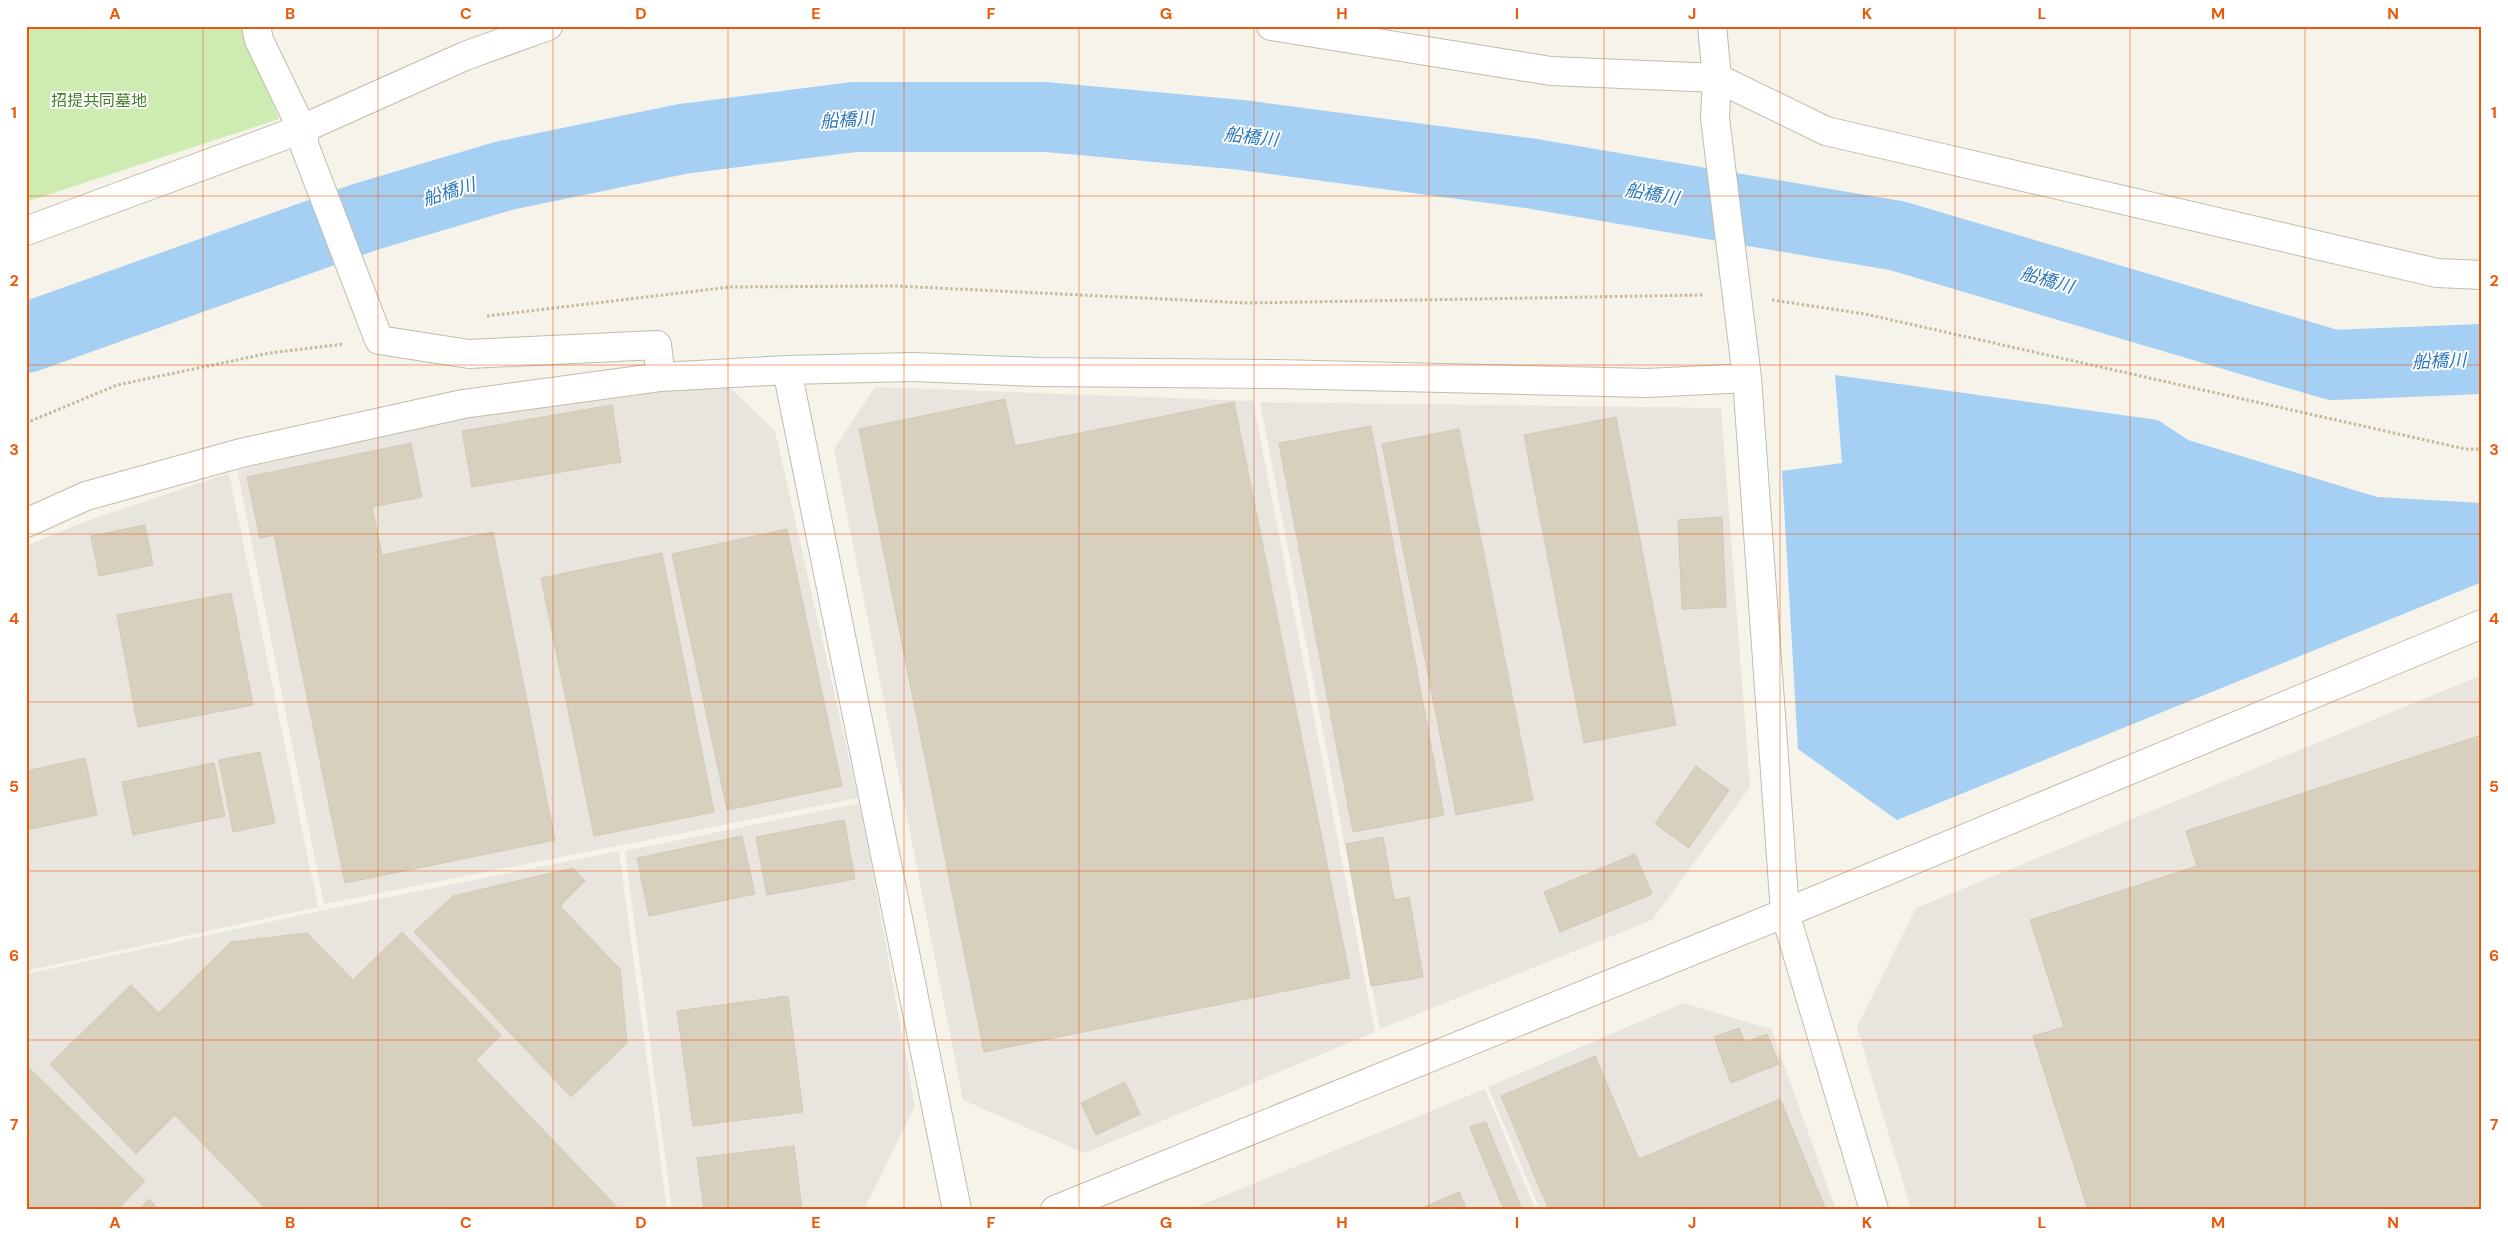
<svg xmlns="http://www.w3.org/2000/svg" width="2508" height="1236" viewBox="0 0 2508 1236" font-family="'DM Sans','Noto Sans JP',sans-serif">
  <rect width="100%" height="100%" fill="#f6f3ea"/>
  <path fill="#e8e5df" d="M 725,383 L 775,431 L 858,798 L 324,904 L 237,470 L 468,416 Z
    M 875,387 L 1253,401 L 1375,1032 L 1085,1153 L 963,1100 L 834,449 Z
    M 1260,402 L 1721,408 L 1750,787 L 1652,920 L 1380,1029 Z
    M 229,473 L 318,907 L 26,971 L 26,546 L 84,522 Z
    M 2482,675 L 2482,1210 L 1911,1210 L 1857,1027 L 1916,908 Z
    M 860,803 L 915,1106 L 864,1210 L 672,1210 L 625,851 Z
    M 619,851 L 667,1210 L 26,1210 L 26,974 L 320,911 Z
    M 1683,1003 L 1771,1029 L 1836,1210 L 1540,1210 L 1488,1087 Z
    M 1485,1089 L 1536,1210 L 1189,1210 Z"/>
  <path fill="#ceebb2" d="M 26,26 L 243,26 L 279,119 L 26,202 Z"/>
  <path fill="#a5cff3" d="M 1835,375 L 2158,420 L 2188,440 L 2377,497 L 2482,503 L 2482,582 L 1897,820 L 1798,749 L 1782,471 L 1842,463 Z"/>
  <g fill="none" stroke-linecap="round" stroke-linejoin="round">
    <path stroke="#a5cff3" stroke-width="70" d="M 26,338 L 365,217 L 503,176 L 682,139 L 854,117 L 1046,117 L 1242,135 L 1528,173 L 1898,236 L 2333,365 L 2482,359"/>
  </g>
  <path fill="#d8d0bf" stroke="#d3c8b2" d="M 1005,399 L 1015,446 L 1234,402 L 1350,978 L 984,1052 L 859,429 Z
    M 612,405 L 621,462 L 472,487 L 462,431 Z
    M 1616,417 L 1676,725 L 1584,743 L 1524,435 Z
    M 1371,426 L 1444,815 L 1353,832 L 1279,443 Z
    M 1459,429 L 1533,800 L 1456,815 L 1382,444 Z
    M 411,443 L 422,497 L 372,507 L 382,555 L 493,532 L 555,840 L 345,883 L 274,535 L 260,538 L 247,477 Z
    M 1722,517 L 1726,607 L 1682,609 L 1678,520 Z
    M 145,525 L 153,565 L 99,576 L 91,536 Z
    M 787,529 L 842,786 L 727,810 L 672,554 Z
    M 662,553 L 714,812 L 594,836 L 541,578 Z
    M 231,593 L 253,705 L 138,727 L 117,615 Z
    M 2482,735 L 2482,1210 L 2120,1210 L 2119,1207 L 2111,1210 L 2088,1210 L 2033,1036 L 2064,1027 L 2030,920 L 2197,866 L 2186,831 Z
    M 260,752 L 275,823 L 233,832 L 219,760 Z
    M 85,758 L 97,815 L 26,830 L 26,771 Z
    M 214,763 L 225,816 L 133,835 L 122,782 Z
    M 1696,766 L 1729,790 L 1689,848 L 1655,824 Z
    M 844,820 L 855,879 L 767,895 L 756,837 Z
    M 742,836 L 755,894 L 649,916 L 637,858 Z
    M 1383,837 L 1394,900 L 1409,897 L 1423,977 L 1371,986 L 1346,844 Z
    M 1635,854 L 1652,894 L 1560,932 L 1544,892 Z
    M 573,868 L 585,881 L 560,906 L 620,969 L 627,1043 L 571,1097 L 414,932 L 453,896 Z
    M 402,932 L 501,1035 L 476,1060 L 620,1210 L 267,1210 L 175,1115 L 136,1154 L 50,1064 L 131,985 L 159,1013 L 231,942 L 307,933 L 353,980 Z
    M 788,996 L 803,1112 L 693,1126 L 677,1011 Z
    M 1739,1028 L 1745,1042 L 1767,1034 L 1779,1064 L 1731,1083 L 1714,1037 Z
    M 1595,1056 L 1639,1159 L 1780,1099 L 1826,1210 L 1549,1210 L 1501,1096 Z
    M 26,1065 L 145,1181 L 117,1210 L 26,1210 Z
    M 1125,1082 L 1140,1114 L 1096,1135 L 1081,1103 Z
    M 1486,1122 L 1522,1210 L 1504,1210 L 1470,1127 Z
    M 794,1146 L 802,1210 L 704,1210 L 697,1158 Z
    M 1459,1192 L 1467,1210 L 1417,1210 Z
    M 149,1199 L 159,1210 L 139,1210 Z"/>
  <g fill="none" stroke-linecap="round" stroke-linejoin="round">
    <g stroke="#c2bcac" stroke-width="30">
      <path id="minor" d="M 256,26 L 259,40 L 302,129 L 305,147 L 379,340 L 469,354 L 657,345 L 661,377
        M 1271,26 L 1551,71 L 1717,78 L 1826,131 L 2437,273 L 2482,275
        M 1712,26 L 1717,78 L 1715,118 L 1747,378 L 1785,913 L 1874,1210
        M 26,231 L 302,129 L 465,56 L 548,26
        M 787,370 L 957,1210
        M 26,523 L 86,496 L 241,453 L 463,404 L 661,377 L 787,370 L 913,367 L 1038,372 L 1276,374 L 1647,383 L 1747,378
        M 1055,1210 L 1785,913 L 2482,624"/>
    </g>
    <path stroke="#c4b99d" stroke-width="3" stroke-dasharray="2.5 2.5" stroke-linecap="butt" d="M 1772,300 L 1865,314 L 2465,449 L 2482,449
      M 487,316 L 730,287 L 896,286 L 1246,303 L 1703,295
      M 26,423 L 117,385 L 270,353 L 344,344"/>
    <use href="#minor" stroke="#fff" stroke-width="28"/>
  </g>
  <path fill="none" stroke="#e8590c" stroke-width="1" stroke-opacity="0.55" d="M 203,26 L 203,1210M 378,26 L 378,1210M 553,26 L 553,1210M 728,26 L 728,1210M 904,26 L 904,1210M 1079,26 L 1079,1210M 1254,26 L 1254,1210M 1429,26 L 1429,1210M 1604,26 L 1604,1210M 1780,26 L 1780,1210M 1955,26 L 1955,1210M 2130,26 L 2130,1210M 2305,26 L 2305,1210M 26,196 L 2482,196M 26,365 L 2482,365M 26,534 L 2482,534M 26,702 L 2482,702M 26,871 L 2482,871M 26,1040 L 2482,1040"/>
  <g text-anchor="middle" stroke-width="4" stroke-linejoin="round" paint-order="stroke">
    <g font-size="16" fill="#437f28" stroke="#fff">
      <text x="99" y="106">招提共同墓地</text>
    </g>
    <g font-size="18" font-style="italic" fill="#2b76bb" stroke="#fff">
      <text transform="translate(847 120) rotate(-4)" y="6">船橋川</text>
      <text transform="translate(1251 137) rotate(7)" y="6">船橋川</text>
      <text transform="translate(449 192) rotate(-17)" y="6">船橋川</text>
      <text transform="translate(1652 194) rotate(10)" y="6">船橋川</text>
      <text transform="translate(2047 280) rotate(16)" y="6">船橋川</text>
      <text transform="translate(2439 361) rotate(-2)" y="6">船橋川</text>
    </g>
  </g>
  <rect width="2508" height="1236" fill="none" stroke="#ffffff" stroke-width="55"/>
  <rect x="28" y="28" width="2452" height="1180" fill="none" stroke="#e8590c" stroke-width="2"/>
  <g font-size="16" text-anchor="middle" font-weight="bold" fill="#e8590c">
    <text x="115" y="19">A</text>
    <text x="290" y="19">B</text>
    <text x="466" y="19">C</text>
    <text x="641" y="19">D</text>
    <text x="816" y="19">E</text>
    <text x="991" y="19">F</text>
    <text x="1166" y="19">G</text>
    <text x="1342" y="19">H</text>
    <text x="1517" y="19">I</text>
    <text x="1692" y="19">J</text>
    <text x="1867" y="19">K</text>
    <text x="2042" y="19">L</text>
    <text x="2218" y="19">M</text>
    <text x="2393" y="19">N</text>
    <text x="14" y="118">1</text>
    <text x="2494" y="118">1</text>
    <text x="14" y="286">2</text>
    <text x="2494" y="286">2</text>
    <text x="14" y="455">3</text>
    <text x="2494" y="455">3</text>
    <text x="14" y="624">4</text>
    <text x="2494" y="624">4</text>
    <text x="14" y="792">5</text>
    <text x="2494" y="792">5</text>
    <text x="14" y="961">6</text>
    <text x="2494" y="961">6</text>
    <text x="14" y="1130">7</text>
    <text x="2494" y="1130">7</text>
    <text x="115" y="1228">A</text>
    <text x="290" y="1228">B</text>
    <text x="466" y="1228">C</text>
    <text x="641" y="1228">D</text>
    <text x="816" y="1228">E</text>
    <text x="991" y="1228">F</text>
    <text x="1166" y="1228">G</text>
    <text x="1342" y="1228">H</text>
    <text x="1517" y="1228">I</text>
    <text x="1692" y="1228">J</text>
    <text x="1867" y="1228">K</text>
    <text x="2042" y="1228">L</text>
    <text x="2218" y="1228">M</text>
    <text x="2393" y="1228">N</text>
  </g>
</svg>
